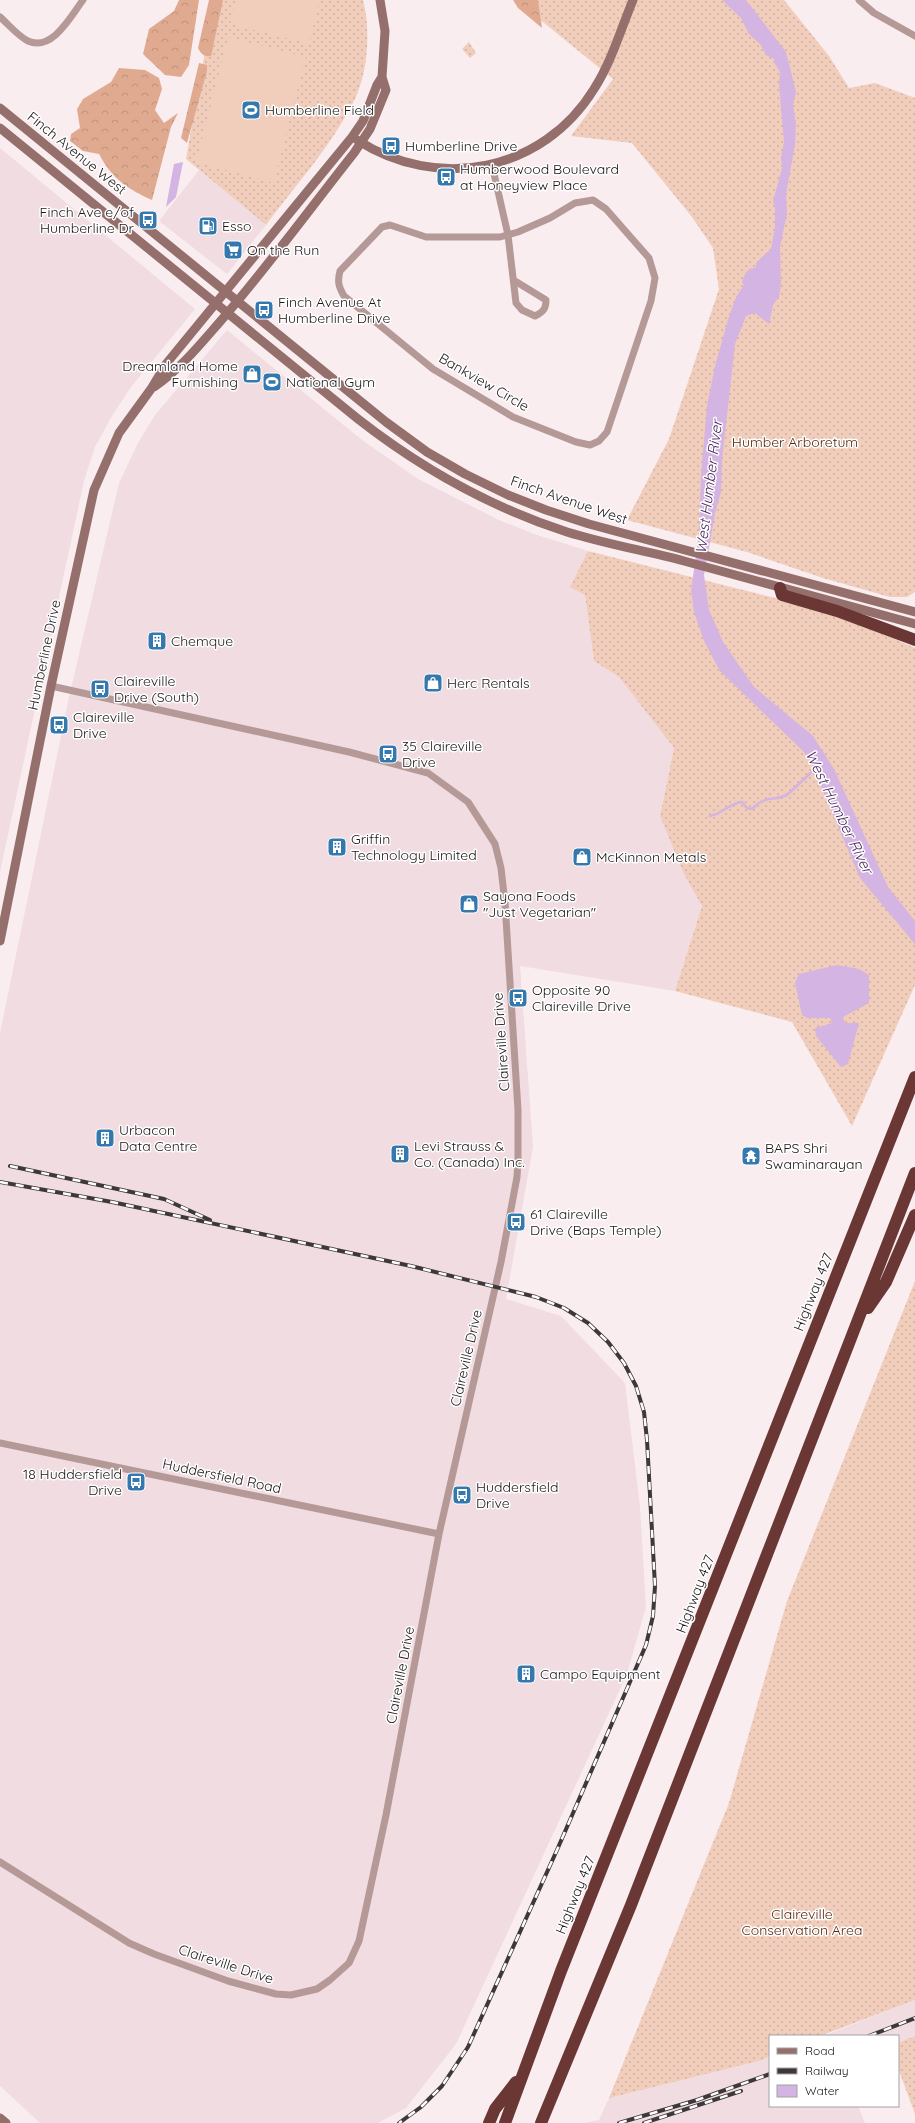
<svg xmlns="http://www.w3.org/2000/svg" width="915" height="2123" viewBox="0 0 915 2123" font-family="Quicksand,sans-serif">
  <defs>
    <pattern id="grass-dots" width="8" height="8" patternUnits="userSpaceOnUse"><rect width="8" height="8" fill="#f1cdbc"/><path d="M2 2h.1M6 6h.1" fill="none" stroke="#ceafa1" stroke-width="1.8" stroke-linecap="round"/></pattern>
    <pattern id="forest-crowns" width="20" height="18" patternUnits="userSpaceOnUse"><rect width="20" height="18" fill="#e0aa91"/><path d="M2 6a3 3 0 1 1 6 0M12 15a3 3 0 1 1 6 0" fill="none" stroke="#c0927c"/></pattern>
  </defs>
  <rect width="100%" height="100%" fill="#faedf0"/>
  <path fill="#f0dce1" d="M 0,148 L 195,309 L 131,387 L 112,416 L 95,447 L 84,481 L 0,872 Z
    M 199,170 L 266,225 L 227,274 L 159,221 Z
    M 227,330 L 362,440 L 418,479 L 499,520 L 534,534 L 588,551 L 570,587 L 585,594 L 594,661 L 619,677 L 674,748 L 660,816 L 702,906 L 675,991 L 520,966 L 533,1147 L 506,1299 L 561,1316 L 625,1383 L 640,1506 L 646,1607 L 627,1674 L 456,2044 L 406,2108 L 378,2123 L 40,2123 L 0,2086 L 0,1033 L 69,697 L 119,483 L 138,443 L 155,415 Z
    M 915,2000 L 915,2036 L 898,2043 L 898,2036 L 823,2036 Z
    M 770,2057 L 770,2106 L 858,2106 L 865,2123 L 583,2123 L 599,2120 L 609,2098 Z"/>
  <path fill="url(#grass-dots)" d="M 214,0 L 363,0 C 371,30 368,73 354,101 C 331,146 296,185 266,225 L 186,159 Z
    M 522,0 L 784,0 L 829,56 L 849,88 L 875,83 L 915,98 L 915,592 L 907,597 L 890,597 L 823,578 L 747,552 L 627,520 L 669,439 L 719,289 L 713,248 L 692,217 L 632,143 L 571,136 L 613,79 L 527,9 Z
    M 469,42 L 476,53 L 470,58 L 462,49 Z
    M 588,551 L 811,607 L 875,630 L 915,648 L 915,985 L 852,1126 L 792,1022 L 675,991 L 702,906 L 684,874 L 660,816 L 674,748 L 619,677 L 594,661 L 585,595 L 570,587 Z
    M 915,1281 L 915,2000 L 820,2036 L 770,2036 L 770,2056 L 762,2060 L 609,2098 L 729,1803 L 787,1601 Z
    M 915,2036 L 915,2114 L 898,2068 L 898,2043 Z"/>
  <path fill="url(#forest-crowns)" d="M 179,0 L 199,0 L 189,65 L 181,77 L 165,75 L 143,54 L 149,29 L 174,11 Z
    M 209,0 L 223,0 L 211,56 C 204,57 201,54 198,48 Z
    M 513,0 L 538,0 L 542,28 L 518,8 Z
    M 199,63 L 207,65 L 207,71 L 187,143 L 181,138 Z
    M 119,68 L 145,70 L 159,78 L 162,89 L 155,110 L 164,123 L 178,113 L 171,127 L 152,200 C 128,189 112,179 99,154 L 83,151 L 70,141 L 71,134 L 80,128 L 77,109 L 83,99 L 111,82 Z"/>
  <path fill="#f1cdbc" d="M 236,0 L 320,0 L 309,44 L 230,24 Z
    M 228,37 L 306,57 L 274,183 L 196,162 Z"/>
  <path fill="#d3b4e2" d="M 722,0 L 746,0 L 786,52 L 796,92 L 793,105 L 796,124 L 795,145 L 786,194 L 787,213 L 780,247 L 781,284 L 779,297 L 773,305 L 769,324 L 755,313 L 746,316 L 735,344 L 722,460 L 721,492 L 715,514 L 704,575 L 709,610 L 723,642 L 754,687 L 813,736 L 834,769 L 888,887 L 915,921 L 915,944 L 860,878 L 811,763 L 803,751 L 720,671 L 704,641 L 694,612 L 691,590 L 699,535 L 701,475 L 707,406 L 715,366 L 728,320 L 736,297 L 744,285 L 742,283 C 744,276 746,268 755,268 L 757,262 L 771,249 L 775,227 L 775,209 L 773,201 L 782,168 L 781,157 L 784,142 L 779,85 L 780,72 L 775,64 L 774,59 L 766,55 L 761,45 L 749,34 L 741,18 Z
    M 183,162 L 176,197 L 166,207 L 174,164 Z
    M 837,965 L 859,969 L 869,975 L 869,1003 L 843,1017 L 845,1023 L 859,1023 L 848,1064 L 841,1067 L 816,1036 L 815,1028 L 832,1023 L 830,1018 L 807,1018 L 802,1015 L 795,983 L 799,974 Z"/>
  <g fill="none" stroke-linecap="round" stroke-linejoin="round">
    <path stroke="#d3b4e2" stroke-width="2.5" d="M 710,816 C 722,814 730,803 742,802 L 747,808 L 752,809 C 767,794 772,802 787,795 L 815,769"/>
    <path stroke="#b49997" stroke-width="7" d="M 859,0 L 874,13 L 915,36
      M 0,17 C 8,24 18,36 28,41 C 52,52 71,16 83,0
      M 492,165 L 508,235 L 516,303 L 522,310 L 535,316 C 543,312 546,309 546,300 L 515,281
      M 593,200 L 606,209 L 649,258 L 655,278 L 651,301 L 607,432 L 599,441 L 590,445 L 576,442 L 513,417 L 433,369 L 344,296 C 339,287 337,282 340,271 L 382,227 L 390,225 L 426,237 L 500,237 L 518,232 L 550,218 L 575,203 Z
      M 0,1443 L 439,1534
      M 0,1862 L 129,1943 L 154,1954 L 228,1981 L 276,1994 L 291,1995 L 317,1989 L 330,1980 L 349,1963 L 359,1941 L 386,1815 L 439,1534 L 501,1262 L 517,1177 L 518,1160 L 518,1110 L 505,903 L 501,868 L 495,844 L 468,802 L 428,773 L 349,752 L 51,686"/>
    <path stroke="#956f6c" stroke-width="9" d="M 0,108 L 386,422 L 427,452 L 465,474 L 508,495 L 546,510 L 589,524 L 915,612
      M 0,128 L 358,419 C 422,469 490,507 567,532 C 606,544 646,551 684,561 C 761,582 838,603 915,624
      M 357,140 C 438,192 543,172 594,89 C 611,63 621,29 633,0
      M 154,387 C 179,370 198,347 218,324 C 266,269 309,210 354,153 L 370,129 L 386,90 L 382,77 L 385,31 L 380,0
      M 0,941 L 51,686 L 94,490 L 119,433 L 151,389 L 166,364 L 352,137 L 363,121 L 377,85 L 382,77
      M 0,2118 L 6,2123"/>
    <path stroke="#6a3735" stroke-width="12" d="M 780,588 L 782,595 L 837,611 L 915,640
      M 868,1308 L 886,1282 L 915,1215
      M 489,2123 L 495,2109 L 516,2082
      M 505,2123 L 561,1971 L 915,1077
      M 541,2123 L 631,1905 L 915,1173"/>
    <g stroke="#3e383a" stroke-width="4">
      <path id="rail" d="M 10,1166 L 164,1199 L 210,1220
        M 0,1182 L 112,1202 L 411,1266 L 536,1297 L 564,1308 L 588,1323 L 608,1342 L 624,1363 L 636,1386 L 644,1412 L 647,1440 L 655,1586 L 653,1616 L 646,1645 L 557,1850 L 468,2047 L 442,2086 L 421,2107 L 399,2123
        M 869,2036 L 915,2018
        M 619,2123 L 697,2100 L 770,2074
        M 644,2123 L 741,2091"/>
    </g>
    <use href="#rail" stroke="#fff" stroke-width="2.5" stroke-dasharray="8" stroke-linecap="butt"/>
  </g>
  <defs>
    <g id="stadium-square" transform="scale(1)"><rect x="-9" y="-9" width="18" height="18" rx="4" fill="#3478ad" stroke="#fff"/><path d="M0-5a6.5 5 0 1 0 0 10a6.5 5 0 1 0 0-10ZM-3.5-1.8h7v3.6h-7Z" fill="#fff"/></g>
    <g id="bus-square" transform="scale(1)"><rect x="-9" y="-9" width="18" height="18" rx="4" fill="#3478ad" stroke="#fff"/><path d="M-5-6H5V4H4V6H2V4H-2V6H-4V4H-5ZM-3.5-4V0h7V-4ZM-3.5 1.2v1.5H-2V1.2ZM2 1.2v1.5H3.5V1.2Z" fill="#fff"/></g>
    <g id="fuel-square" transform="scale(1)"><rect x="-9" y="-9" width="18" height="18" rx="4" fill="#3478ad" stroke="#fff"/><path d="M-5.5-6h7V0h2V4h1.3V-2.5L3-4.5l.8-.8L6-3V5H2.5V1h-1V6h-7ZM-4.2-4.7v3.2H.2V-4.7Z" fill="#fff"/></g>
    <g id="supermarket-square" transform="scale(1)"><rect x="-9" y="-9" width="18" height="18" rx="4" fill="#3478ad" stroke="#fff"/><path d="M-6-5.5h2.5l.6 2H6L4.5 2H-2.5L-4.4-4H-6ZM-1.5 3.2a1.3 1.3 0 1 0 .1 0ZM3 3.2a1.3 1.3 0 1 0 .1 0Z" fill="#fff"/></g>
    <g id="shop-square" transform="scale(1)"><rect x="-9" y="-9" width="18" height="18" rx="4" fill="#3478ad" stroke="#fff"/><path d="M-5-2.5h2.3a2.7 3.5 0 0 1 5.4 0H5L5.5 6h-11ZM-1.5-2.5h3a1.5 2.3 0 0 0-3 0Z" fill="#fff"/></g>
    <g id="building-square" transform="scale(1)"><rect x="-9" y="-9" width="18" height="18" rx="4" fill="#3478ad" stroke="#fff"/><path d="M-4-6H4V6H1V3H-1V6H-4ZM-2.5-4.3h1.7v1.8h-1.7ZM.8-4.3h1.7v1.8H.8ZM-2.5-1h1.7V.8h-1.7ZM.8-1h1.7V.8H.8Z" fill="#fff"/></g>
    <g id="temple-square" transform="scale(1)"><rect x="-9" y="-9" width="18" height="18" rx="4" fill="#3478ad" stroke="#fff"/><path d="M0-6L5-2H3V0L6.5 2.5H4V6H1.5V3h-3V6H-4V2.5H-6.5L-3 0V-2H-5Z" fill="#fff"/></g>
  </defs>
  <g fill-rule="evenodd">
    <use href="#stadium-square" x="251" y="110"/>
    <use href="#bus-square" x="391" y="146"/>
    <use href="#bus-square" x="446" y="177"/>
    <use href="#bus-square" x="148" y="220"/>
    <use href="#fuel-square" x="208" y="226"/>
    <use href="#supermarket-square" x="233" y="250"/>
    <use href="#bus-square" x="264" y="310"/>
    <use href="#shop-square" x="252" y="374"/>
    <use href="#stadium-square" x="272" y="382"/>
    <use href="#building-square" x="157" y="641"/>
    <use href="#shop-square" x="433" y="683"/>
    <use href="#bus-square" x="100" y="689"/>
    <use href="#bus-square" x="59" y="725"/>
    <use href="#bus-square" x="388" y="754"/>
    <use href="#building-square" x="337" y="847"/>
    <use href="#shop-square" x="582" y="857"/>
    <use href="#shop-square" x="469" y="904"/>
    <use href="#bus-square" x="518" y="998"/>
    <use href="#building-square" x="105" y="1138"/>
    <use href="#building-square" x="400" y="1154"/>
    <use href="#temple-square" x="751" y="1156"/>
    <use href="#bus-square" x="516" y="1222"/>
    <use href="#bus-square" x="136" y="1482"/>
    <use href="#bus-square" x="462" y="1495"/>
    <use href="#building-square" x="526" y="1674"/>
  </g>
  <g text-anchor="middle" stroke-width="3" stroke-linejoin="round" paint-order="stroke">
    <g font-size="14" fill="#1b1618" stroke="#fff" text-anchor="start">
      <text x="265" y="115">Humberline Field</text>
      <text x="405" y="151">Humberline Drive</text>
      <text x="460" y="174">Humberwood Boulevard<tspan x="460" dy="16">at Honeyview Place</tspan></text>
      <text x="134" y="217" text-anchor="end">Finch Ave e/of<tspan x="134" dy="16">Humberline Dr</tspan></text>
      <text x="222" y="231">Esso</text>
      <text x="247" y="255">On the Run</text>
      <text x="278" y="307">Finch Avenue At<tspan x="278" dy="16">Humberline Drive</tspan></text>
      <text x="238" y="371" text-anchor="end">Dreamland Home<tspan x="238" dy="16">Furnishing</tspan></text>
      <text x="286" y="387">National Gym</text>
      <text x="171" y="646">Chemque</text>
      <text x="114" y="686">Claireville<tspan x="114" dy="16">Drive (South)</tspan></text>
      <text x="447" y="688">Herc Rentals</text>
      <text x="73" y="722">Claireville<tspan x="73" dy="16">Drive</tspan></text>
      <text x="402" y="751">35 Claireville<tspan x="402" dy="16">Drive</tspan></text>
      <text x="351" y="844">Griffin<tspan x="351" dy="16">Technology Limited</tspan></text>
      <text x="596" y="862">McKinnon Metals</text>
      <text x="483" y="901">Sayona Foods<tspan x="483" dy="16">"Just Vegetarian"</tspan></text>
      <text x="532" y="995">Opposite 90<tspan x="532" dy="16">Claireville Drive</tspan></text>
      <text x="119" y="1135">Urbacon<tspan x="119" dy="16">Data Centre</tspan></text>
      <text x="414" y="1151">Levi Strauss &amp;<tspan x="414" dy="16">Co. (Canada) Inc.</tspan></text>
      <text x="765" y="1153">BAPS Shri<tspan x="765" dy="16">Swaminarayan</tspan></text>
      <text x="530" y="1219">61 Claireville<tspan x="530" dy="16">Drive (Baps Temple)</tspan></text>
      <text x="122" y="1479" text-anchor="end">18 Huddersfield<tspan x="122" dy="16">Drive</tspan></text>
      <text x="476" y="1492">Huddersfield<tspan x="476" dy="16">Drive</tspan></text>
      <text x="540" y="1679">Campo Equipment</text>
    </g>
    <g font-size="14" fill="#1b1618" stroke="#fff">
      <text transform="translate(77 153) rotate(39)" y="5">Finch Avenue West</text>
      <text transform="translate(484 382) rotate(30)" y="5">Bankview Circle</text>
      <text transform="translate(569 500) rotate(19)" y="5">Finch Avenue West</text>
      <text transform="translate(44 655) rotate(-78)" y="5">Humberline Drive</text>
      <text transform="translate(501 1042) rotate(-94)" y="5">Claireville Drive</text>
      <text transform="translate(813 1292) rotate(-68)" y="5">Highway 427</text>
      <text transform="translate(466 1358) rotate(-77)" y="5">Claireville Drive</text>
      <text transform="translate(222 1476) rotate(12)" y="5">Huddersfield Road</text>
      <text transform="translate(695 1594) rotate(-69)" y="5">Highway 427</text>
      <text transform="translate(400 1675) rotate(-79)" y="5">Claireville Drive</text>
      <text transform="translate(575 1895) rotate(-68)" y="5">Highway 427</text>
      <text transform="translate(226 1964) rotate(18)" y="5">Claireville Drive</text>
    </g>
    <g font-size="14" fill="#57260a" stroke="#fff">
      <text x="795" y="447">Humber Arboretum</text>
      <text x="802" y="1919">Claireville<tspan x="802" dy="16">Conservation Area</tspan></text>
    </g>
    <g font-size="15" font-style="italic" fill="#4f2860" stroke="#fff">
      <text transform="translate(709 487) rotate(-83)" y="5">West Humber River</text>
      <text transform="translate(839 812) rotate(64)" y="5">West Humber River</text>
    </g>
  </g>
  <rect x="769" y="2035" width="130" height="72" fill="#ffffff" stroke="#a4a2a3"/>
  <rect x="777" y="2048" width="20" height="6" fill="#956f6c" stroke="#a4a2a3"/>
  <text x="805" y="2055" font-size="12" fill="#1b1618">Road</text>
  <rect x="777" y="2068" width="20" height="6" fill="#3e383a" stroke="#a4a2a3"/>
  <text x="805" y="2075" font-size="12" fill="#1b1618">Railway</text>
  <rect x="777" y="2085" width="20" height="12" fill="#d3b4e2" stroke="#a4a2a3"/>
  <text x="805" y="2095" font-size="12" fill="#1b1618">Water</text>
</svg>
